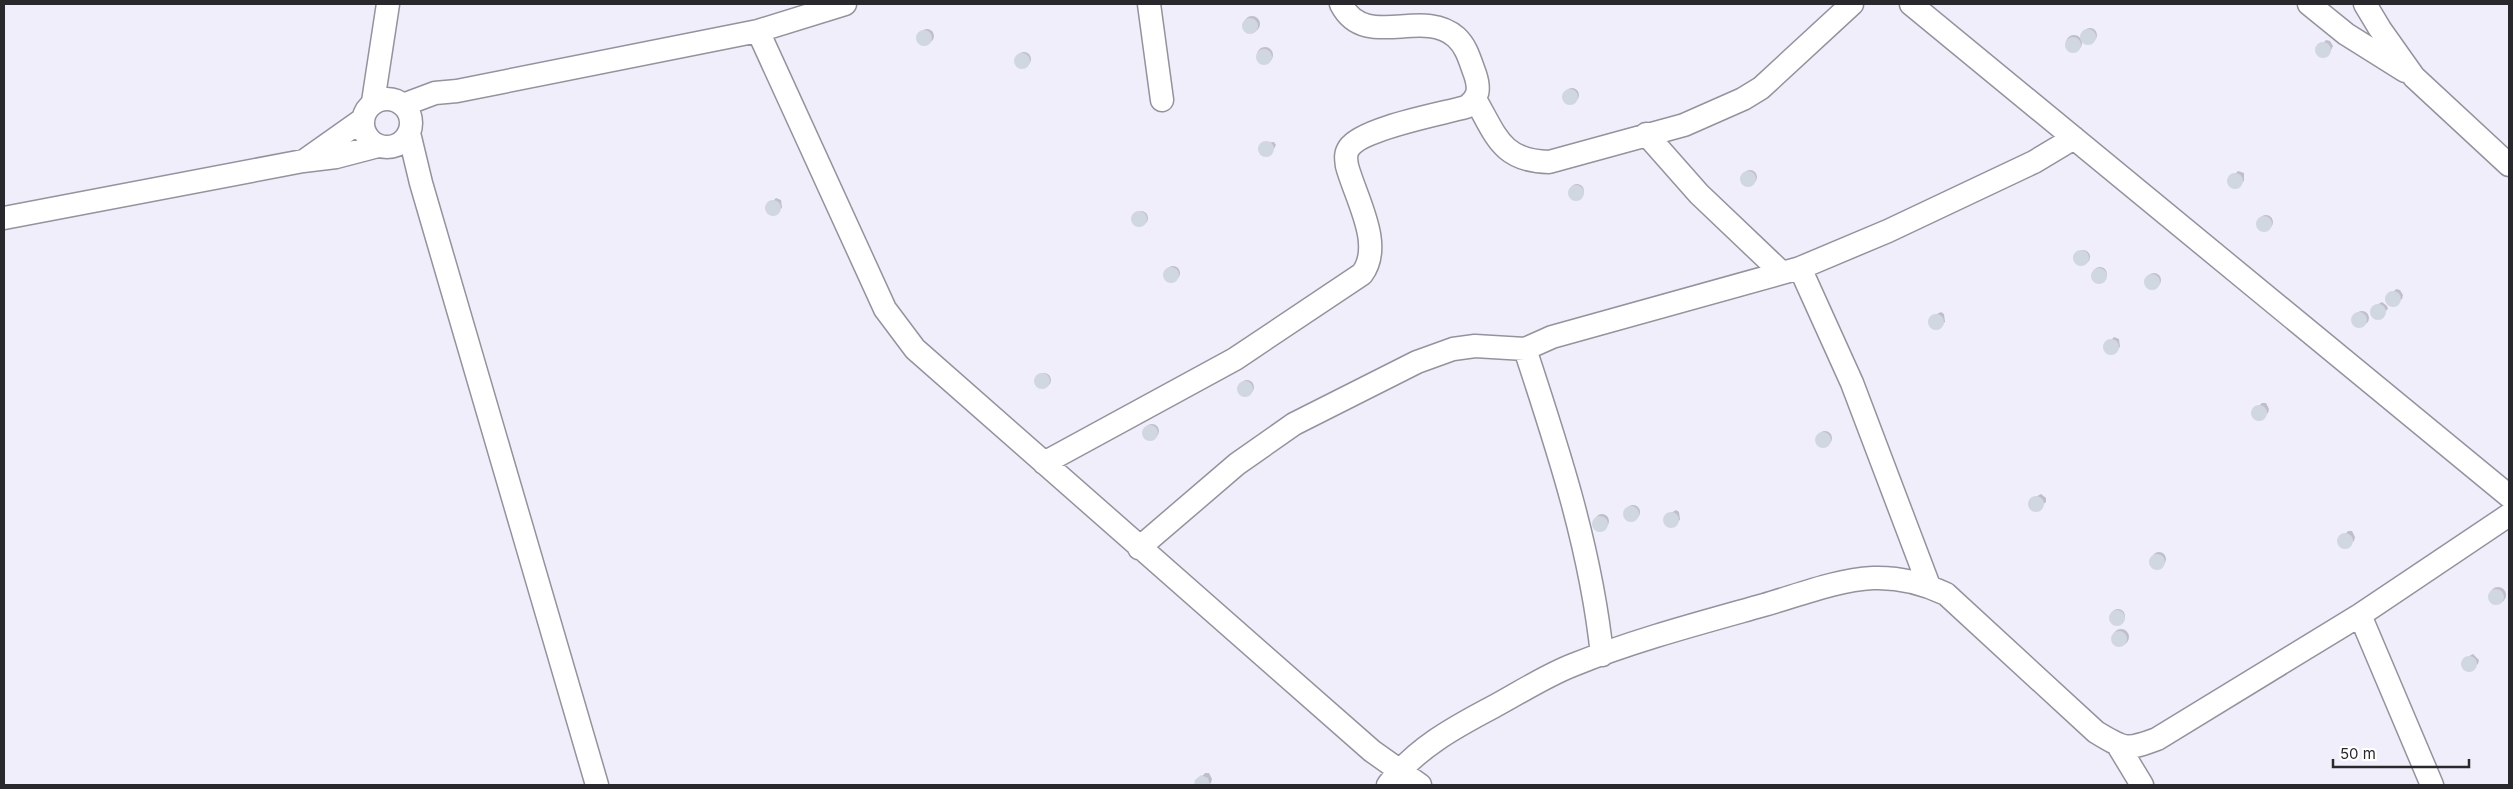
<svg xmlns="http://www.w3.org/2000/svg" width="2513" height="789" viewBox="0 0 2513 789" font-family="Inter,sans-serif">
  <rect width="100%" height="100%" fill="#f0eefa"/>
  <path fill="#0003" d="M1244 24a8 8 0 1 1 16 0a8 8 0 1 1-16 0Z
    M2083 35a7 7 0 1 1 14 0a7 7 0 1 1-14 0Z
    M920 36a7 7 0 1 1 14 0a7 7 0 1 1-14 0Z
    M2066 43a8 8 0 1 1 16 0a8 8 0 1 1-16 0Z
    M 2326,40 L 2330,41 L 2333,46 L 2330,52 L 2323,57 L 2319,55 L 2317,50 Z
    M1257 55a8 8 0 1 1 16 0a8 8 0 1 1-16 0Z
    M1017 59a7 7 0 1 1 14 0a7 7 0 1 1-14 0Z
    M1565 95a7 7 0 1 1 14 0a7 7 0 1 1-14 0Z
    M 1274,142 L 1276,145 L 1271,154 L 1267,155 L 1261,152 L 1260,148 L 1264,143 Z
    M1743 177a7 7 0 1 1 14 0a7 7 0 1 1-14 0Z
    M 2238,171 L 2244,173 L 2244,181 L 2236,187 L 2230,184 L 2229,180 Z
    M1570 191a7 7 0 1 1 14 0a7 7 0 1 1-14 0Z
    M 776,198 L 781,200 L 782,208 L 772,214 L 769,213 L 766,208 Z
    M1134 218a7 7 0 1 1 14 0a7 7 0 1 1-14 0Z
    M2259 222a7 7 0 1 1 14 0a7 7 0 1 1-14 0Z
    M2076 257a7 7 0 1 1 14 0a7 7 0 1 1-14 0Z
    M1166 273a7 7 0 1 1 14 0a7 7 0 1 1-14 0Z
    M2093 274a7 7 0 1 1 14 0a7 7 0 1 1-14 0Z
    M2147 280a7 7 0 1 1 14 0a7 7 0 1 1-14 0Z
    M 2396,289 L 2400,290 L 2403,295 L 2402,299 L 2393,305 L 2388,303 L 2387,299 Z
    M 2382,302 L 2387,306 L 2388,309 L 2377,318 L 2373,315 L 2373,307 Z
    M2355 318a7 7 0 1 1 14 0a7 7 0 1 1-14 0Z
    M 1941,312 L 1944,314 L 1945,322 L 1936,329 L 1931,326 L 1931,317 Z
    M 2114,337 L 2119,339 L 2120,347 L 2111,353 L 2107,352 L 2104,347 Z
    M1037 380a7 7 0 1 1 14 0a7 7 0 1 1-14 0Z
    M1240 387a7 7 0 1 1 14 0a7 7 0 1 1-14 0Z
    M 2262,403 L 2266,403 L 2269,409 L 2268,413 L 2259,419 L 2253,416 L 2252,412 Z
    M1145 431a7 7 0 1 1 14 0a7 7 0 1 1-14 0Z
    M1818 438a7 7 0 1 1 14 0a7 7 0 1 1-14 0Z
    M 2041,494 L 2046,498 L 2046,502 L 2036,510 L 2031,508 L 2032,499 Z
    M1626 512a7 7 0 1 1 14 0a7 7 0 1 1-14 0Z
    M 1676,510 L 1679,512 L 1680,520 L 1671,526 L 1667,525 L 1664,520 L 1666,516 Z
    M1595 521a7 7 0 1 1 14 0a7 7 0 1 1-14 0Z
    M 2348,531 L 2352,531 L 2355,537 L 2354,541 L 2345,547 L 2340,544 L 2339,541 Z
    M2152 559a7 7 0 1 1 14 0a7 7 0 1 1-14 0Z
    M2490 595a8 8 0 1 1 16 0a8 8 0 1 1-16 0Z
    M2111 616a7 7 0 1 1 14 0a7 7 0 1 1-14 0Z
    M2113 637a8 8 0 1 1 16 0a8 8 0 1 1-16 0Z
    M 2473,654 L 2479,660 L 2478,664 L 2468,670 L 2463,668 L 2464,659 Z
    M 1205,773 L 1209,773 L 1212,779 L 1211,783 L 1208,785 L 1196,785 L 1196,783 Z"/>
  <path fill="#d0d7e1" d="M1242 26a8 8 0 1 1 16 0a8 8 0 1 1-16 0Z
    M2080 37a8 8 0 1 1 16 0a8 8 0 1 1-16 0Z
    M916 38a8 8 0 1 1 16 0a8 8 0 1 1-16 0Z
    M2065 45a8 8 0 1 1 16 0a8 8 0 1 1-16 0Z
    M2315 50a8 8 0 1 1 16 0a8 8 0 1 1-16 0Z
    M1256 57a8 8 0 1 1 16 0a8 8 0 1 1-16 0Z
    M1014 61a8 8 0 1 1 16 0a8 8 0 1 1-16 0Z
    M1562 97a8 8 0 1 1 16 0a8 8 0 1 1-16 0Z
    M1258 149a8 8 0 1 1 16 0a8 8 0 1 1-16 0Z
    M1740 179a8 8 0 1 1 16 0a8 8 0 1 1-16 0Z
    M2227 181a8 8 0 1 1 16 0a8 8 0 1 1-16 0Z
    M1568 193a8 8 0 1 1 16 0a8 8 0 1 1-16 0Z
    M765 208a8 8 0 1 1 16 0a8 8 0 1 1-16 0Z
    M1131 219a8 8 0 1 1 16 0a8 8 0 1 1-16 0Z
    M2256 224a8 8 0 1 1 16 0a8 8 0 1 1-16 0Z
    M2073 258a8 8 0 1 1 16 0a8 8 0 1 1-16 0Z
    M1163 275a8 8 0 1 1 16 0a8 8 0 1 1-16 0Z
    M2091 276a8 8 0 1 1 16 0a8 8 0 1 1-16 0Z
    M2144 282a8 8 0 1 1 16 0a8 8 0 1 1-16 0Z
    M2385 299a8 8 0 1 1 16 0a8 8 0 1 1-16 0Z
    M2370 312a8 8 0 1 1 16 0a8 8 0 1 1-16 0Z
    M2351 320a8 8 0 1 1 16 0a8 8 0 1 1-16 0Z
    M1928 322a8 8 0 1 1 16 0a8 8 0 1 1-16 0Z
    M2103 347a8 8 0 1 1 16 0a8 8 0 1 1-16 0Z
    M1034 381a8 8 0 1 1 16 0a8 8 0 1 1-16 0Z
    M1237 389a8 8 0 1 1 16 0a8 8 0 1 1-16 0Z
    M2251 413a8 8 0 1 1 16 0a8 8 0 1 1-16 0Z
    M1142 433a8 8 0 1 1 16 0a8 8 0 1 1-16 0Z
    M1815 440a8 8 0 1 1 16 0a8 8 0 1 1-16 0Z
    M2028 504a8 8 0 1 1 16 0a8 8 0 1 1-16 0Z
    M1623 514a8 8 0 1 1 16 0a8 8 0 1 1-16 0Z
    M1663 520a8 8 0 1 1 16 0a8 8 0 1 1-16 0Z
    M1592 524a8 8 0 1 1 16 0a8 8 0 1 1-16 0Z
    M2337 541a8 8 0 1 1 16 0a8 8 0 1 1-16 0Z
    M2149 562a8 8 0 1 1 16 0a8 8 0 1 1-16 0Z
    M2488 597a8 8 0 1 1 16 0a8 8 0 1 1-16 0Z
    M2109 618a8 8 0 1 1 16 0a8 8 0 1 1-16 0Z
    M2111 639a8 8 0 1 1 16 0a8 8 0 1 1-16 0Z
    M2461 664a8 8 0 1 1 16 0a8 8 0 1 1-16 0Z
    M 1201,775 L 1208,778 L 1210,785 L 1194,785 L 1195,780 Z"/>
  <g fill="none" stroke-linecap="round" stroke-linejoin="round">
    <g stroke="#94929d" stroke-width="25">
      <path id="minor" d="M 1149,4 L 1162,100
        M 1911,4 L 2509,496
        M 2309,4 L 2346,34 L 2405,71
        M 2365,4 L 2380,29 L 2414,77 L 2509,165
        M 758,31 L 885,309 L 915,349 L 1372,751 L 1420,785
        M363 123a24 24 0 1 1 48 0a24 24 0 1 1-48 0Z
        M 1475,99 C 1496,135 1501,161 1549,162 L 1684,125 L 1743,99 L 1761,88 L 1852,4
        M 373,102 L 388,4
        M 403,105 L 435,93 L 457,91 L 758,31 L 845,4
        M 409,133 L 421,183 L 597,785
        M 1646,134 L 1699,194 L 1782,273
        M 304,161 L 362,120
        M 4,218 L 303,161 L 336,157 L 378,146
        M 1800,268 L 1852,383 L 1929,586
        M 1525,349 C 1558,449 1591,549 1602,655
        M 1044,463 L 1235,359 L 1362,274 C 1384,245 1356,199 1347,166 C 1346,159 1345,154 1349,148 C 1362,128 1441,114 1466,107 C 1479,98 1480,89 1475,74 C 1470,61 1467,47 1456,37 C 1422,7 1365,51 1341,4
        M 1139,548 L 1237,464 L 1294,424 L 1417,362 L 1453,349 L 1475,346 L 1525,349 L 1552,337 L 1800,268 L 1888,231 L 2034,162 L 2074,138
        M 2360,615 L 2432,785
        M 2119,747 L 2142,785
        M 1388,785 C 1415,749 1453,728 1493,707 C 1519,693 1545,676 1573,665 C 1635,640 1700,623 1764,605 C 1799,595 1836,580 1873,578 C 1900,577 1923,583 1946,594 L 2096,732 C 2125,749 2125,751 2157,739 L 2360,615 L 2509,515"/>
    </g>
    <use href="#minor" stroke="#fff" stroke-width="22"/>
  </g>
  <rect width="2513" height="789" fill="none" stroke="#29292d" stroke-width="10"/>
  <path d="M2333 759v8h136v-8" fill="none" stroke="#29292d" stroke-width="2.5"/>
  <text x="2340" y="759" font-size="15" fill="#29292d" stroke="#ffffff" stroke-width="4" paint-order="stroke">50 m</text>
</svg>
